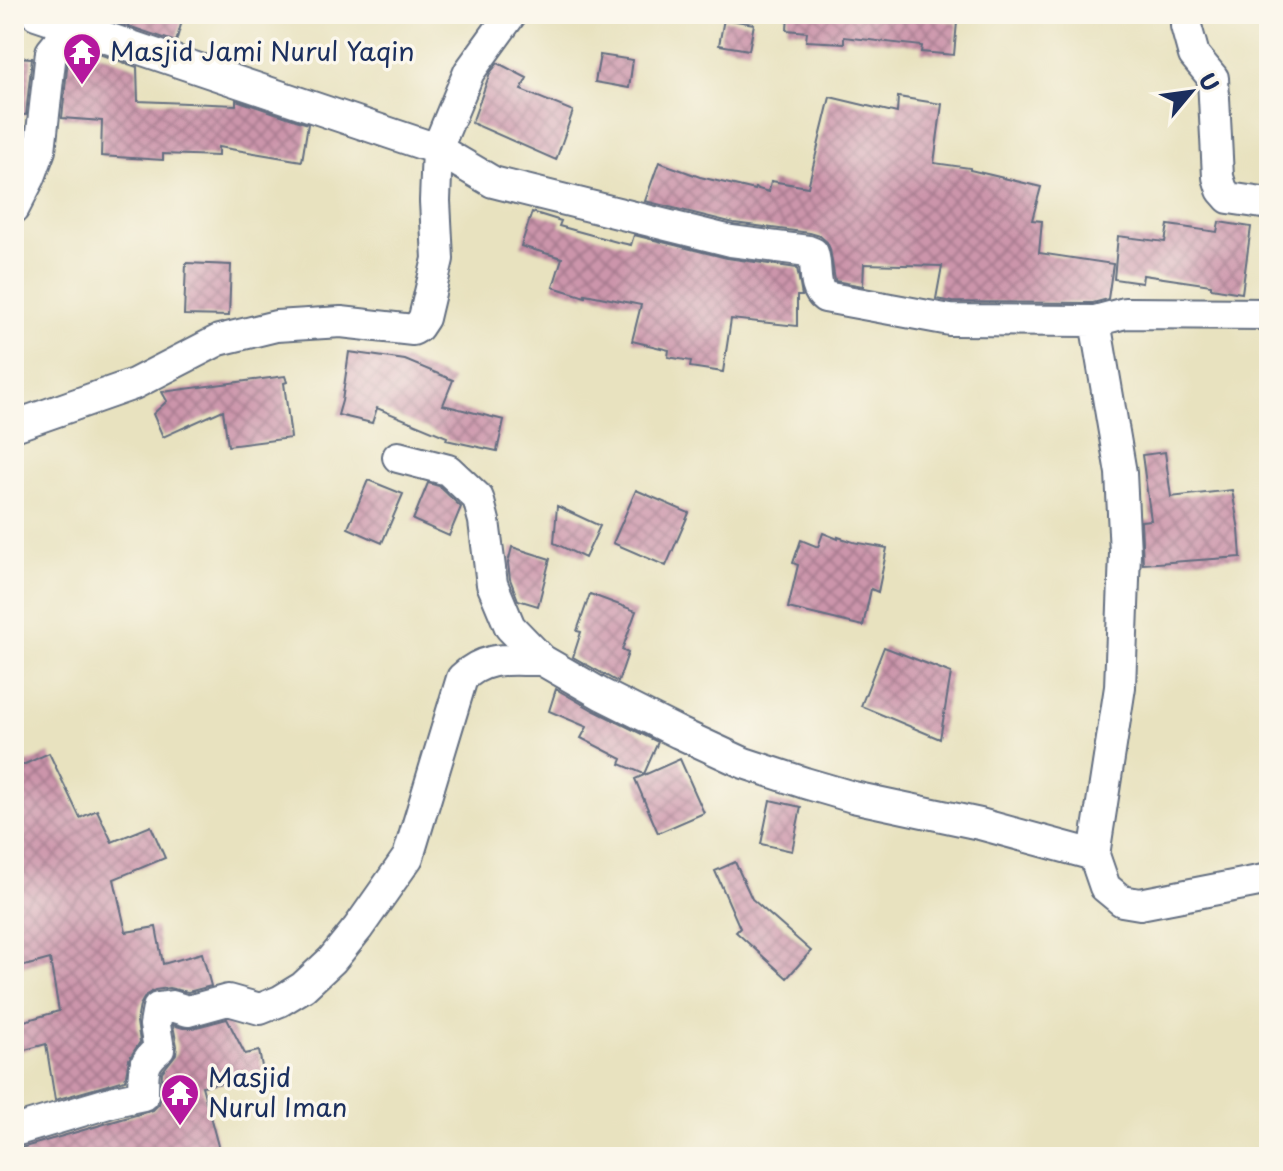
<svg xmlns="http://www.w3.org/2000/svg" width="1283" height="1171" viewBox="0 0 1283 1171" font-family="'Playpen Sans',sans-serif">
  <defs>
    <pattern id="building-cross-hatch" width="8" height="8" patternUnits="userSpaceOnUse" patternTransform="scale(2)"><rect width="8" height="8" fill="#cc95ab"/><path d="M0 0l8 8M0 8l8-8" fill="none" stroke="#a57a8e"/></pattern>
  </defs>
  <rect width="100%" height="100%" fill="#fbf7ec"/>
  <filter id="ink" filterUnits="userSpaceOnUse"><feTurbulence type="fractalNoise" baseFrequency=".0125" numOctaves="2"/><feDisplacementMap in="SourceGraphic" scale="16" xChannelSelector="R" yChannelSelector="G"/><feConvolveMatrix kernelMatrix="1 2 1 2 8 2 1 2 1" color-interpolation-filters="sRGB"/></filter>
  <filter id="wash" filterUnits="userSpaceOnUse"><feTurbulence type="fractalNoise" baseFrequency=".006" numOctaves="4" result="noise"/><feDisplacementMap in="SourceGraphic" scale="32" xChannelSelector="R" yChannelSelector="G"/><feGaussianBlur stdDeviation="1.8" result="paint"/><feColorMatrix in="noise" values="0 0 0 0 0 0 0 0 0 0 0 0 0 0 0 0 0 1.4 0 .05"/><feComposite in="paint" operator="in"/></filter>
  <g filter="url(#wash)">
    <rect width="100%" height="100%" fill="#e8e2bf"/>
    <g id="blocks">
      <path fill="url(#building-cross-hatch)" d="M 92,14 L 184,14 L 176,42 Z
        M 788,14 L 913,14 L 913,18 L 957,22 L 954,55 L 921,52 L 922,46 L 844,37 L 844,43 L 806,41 L 807,32 L 787,30 Z
        M 724,19 L 754,24 L 749,50 L 719,45 Z
        M 74,52 L 99,54 L 137,67 L 138,101 L 236,105 L 236,100 L 308,124 L 302,161 L 218,147 L 218,156 L 163,154 L 163,160 L 101,156 L 102,121 L 62,118 L 68,59 Z
        M 600,55 L 633,60 L 629,88 L 595,82 Z
        M 14,57 L 32,58 L 26,115 L 14,114 Z
        M 498,63 L 527,78 L 521,90 L 573,111 L 556,160 L 472,123 L 490,73 Z
        M 830,97 L 897,113 L 898,97 L 942,104 L 934,163 L 970,168 L 970,170 L 1041,187 L 1032,220 L 1042,221 L 1039,253 L 1113,264 L 1108,299 L 1093,303 L 952,302 L 936,299 L 942,266 L 864,264 L 863,286 L 835,281 L 830,249 L 827,242 L 820,236 L 810,233 L 734,223 L 645,201 L 659,162 L 700,177 L 755,190 L 755,188 L 769,192 L 771,181 L 808,187 Z
        M 532,212 L 561,221 L 559,226 L 617,242 L 631,245 L 634,235 L 727,258 L 797,268 L 802,296 L 797,296 L 797,326 L 731,319 L 723,372 L 690,367 L 691,361 L 668,357 L 669,350 L 632,341 L 641,305 L 585,294 L 585,297 L 553,287 L 562,258 L 521,246 Z
        M 1219,222 L 1251,227 L 1242,293 L 1211,288 L 1211,285 L 1143,275 L 1142,283 L 1114,279 L 1118,236 L 1165,242 L 1168,225 L 1217,232 Z
        M 186,263 L 231,265 L 229,316 L 184,315 Z
        M 349,352 L 405,360 L 453,380 L 443,405 L 504,420 L 497,451 L 446,440 L 447,437 L 377,408 L 372,423 L 338,415 L 342,401 Z
        M 285,376 L 287,382 L 284,383 L 291,438 L 228,446 L 223,410 L 163,437 L 153,414 L 167,401 L 162,392 Z
        M 1165,452 L 1171,497 L 1232,490 L 1239,530 L 1241,557 L 1143,564 L 1141,521 L 1151,520 L 1142,455 Z
        M 368,480 L 403,494 L 382,543 L 348,528 Z
        M 428,483 L 439,486 L 461,507 L 449,536 L 413,520 Z
        M 636,490 L 689,513 L 666,566 L 613,543 Z
        M 557,506 L 600,526 L 585,558 L 554,543 Z
        M 823,533 L 838,539 L 838,537 L 853,542 L 887,548 L 878,592 L 871,589 L 863,626 L 788,608 L 798,565 L 793,563 L 801,540 L 818,547 Z
        M 512,547 L 550,559 L 538,606 L 518,600 L 510,579 L 508,563 Z
        M 590,594 L 636,611 L 622,650 L 628,653 L 618,682 L 573,657 L 581,632 L 577,631 Z
        M 884,647 L 951,673 L 940,739 L 861,706 Z
        M 556,689 L 593,710 L 658,742 L 644,774 L 620,764 L 622,759 L 581,738 L 587,727 L 549,711 Z
        M 49,753 L 80,818 L 97,810 L 112,842 L 151,826 L 165,858 L 114,879 L 126,932 L 156,927 L 163,964 L 202,953 L 211,986 L 188,992 L 169,988 L 155,990 L 146,995 L 140,1005 L 137,1022 L 140,1042 L 129,1059 L 125,1080 L 55,1100 L 46,1044 L 14,1053 L 14,1024 L 59,1011 L 50,959 L 14,969 L 14,769 Z
        M 680,759 L 704,813 L 658,833 L 635,779 Z
        M 770,800 L 801,807 L 792,851 L 761,844 Z
        M 735,862 L 752,899 L 811,951 L 787,978 L 736,932 L 740,928 L 715,871 Z
        M 227,1019 L 245,1054 L 259,1051 L 264,1077 L 202,1086 L 221,1157 L 24,1157 L 21,1148 L 153,1110 L 159,1104 L 161,1096 L 162,1072 L 176,1054 L 177,1046 L 173,1025 L 183,1028 L 193,1028 Z"/>
    </g>
  </g>
  <g filter="url(#ink)">
    <use href="#blocks" fill-opacity="0" stroke="#636e80" stroke-width="2"/>
    <g fill="none" stroke-linecap="round" stroke-linejoin="round">
      <g stroke="#636e80" stroke-width="34">
        <path id="street" d="M 36,14 L 437,149 L 493,182 L 731,241 L 808,251 L 813,253 C 818,267 812,288 825,297 L 950,320 L 1095,321 L 1125,313 L 1269,314
          M 1186,14 L 1186,26 L 1194,55 L 1213,78 L 1218,177 L 1222,190 L 1229,198 L 1269,204
          M 14,208 L 30,177 L 40,150 L 51,52 L 72,26
          M 1095,321 L 1121,473 L 1125,553 L 1120,687 L 1094,855 L 1105,887 L 1122,901 L 1140,904 L 1269,879
          M 14,426 L 134,384 L 219,340 L 276,326 L 341,322 L 413,330 L 418,327 L 424,318 L 438,259 L 435,201 L 437,149 L 469,72 L 511,14
          M 398,457 L 448,470 L 478,498 L 484,521 L 492,584 L 510,627 L 542,660 L 601,694 L 679,733 L 744,763 L 805,783 L 853,797 L 980,824 L 1094,855
          M 14,1131 L 115,1101 L 143,1095 C 144,1073 140,1064 159,1049 L 155,1025 L 158,1008 L 172,1006 L 188,1011 L 228,1000 L 260,1009 L 280,1001 L 303,987 L 332,960 L 358,928 L 408,857 L 462,678 C 487,654 511,661 542,660"/>
      </g>
      <use href="#street" stroke="#fff" stroke-width="30"/>
    </g>
  </g>
  <defs>
    <g id="temple-pin" transform="scale(2)"><path d="M0 17L-7.5 6A9.5 9.5 0 1 1 7.5 6Z" fill="#b5179e" stroke="#fbf7ec"/><path d="M0-6L5-2H3V0L6.5 2.5H4V6H1.5V3h-3V6H-4V2.5H-6.5L-3 0V-2H-5Z" fill="#fff"/></g>
  </defs>
  <g fill-rule="evenodd">
    <use href="#temple-pin" x="82" y="52"/>
    <use href="#temple-pin" x="180" y="1093"/>
  </g>
  <g text-anchor="middle" stroke-width="7" stroke-linejoin="round" paint-order="stroke">
    <g font-size="26" fill="#1b2f5e" stroke="#fbf7ec" text-anchor="start">
      <text x="110" y="61">Masjid Jami Nurul Yaqin</text>
      <text x="208" y="1087">Masjid<tspan x="208" dy="30">Nurul Iman</tspan></text>
    </g>
  </g>
  <rect width="1283" height="1171" fill="none" stroke="#fbf7ec" stroke-width="48"/>
  <g transform="translate(1191 92) rotate(61)" stroke="#fbf7ec" stroke-width="6" paint-order="stroke">
  <path d="M0-6L14 30L0 20L-14 30Z" fill="#1b2f5e"/>
  <text y="-12" font-size="22" font-weight="bold" text-anchor="middle" fill="#1b2f5e">U</text>
  </g>
</svg>
